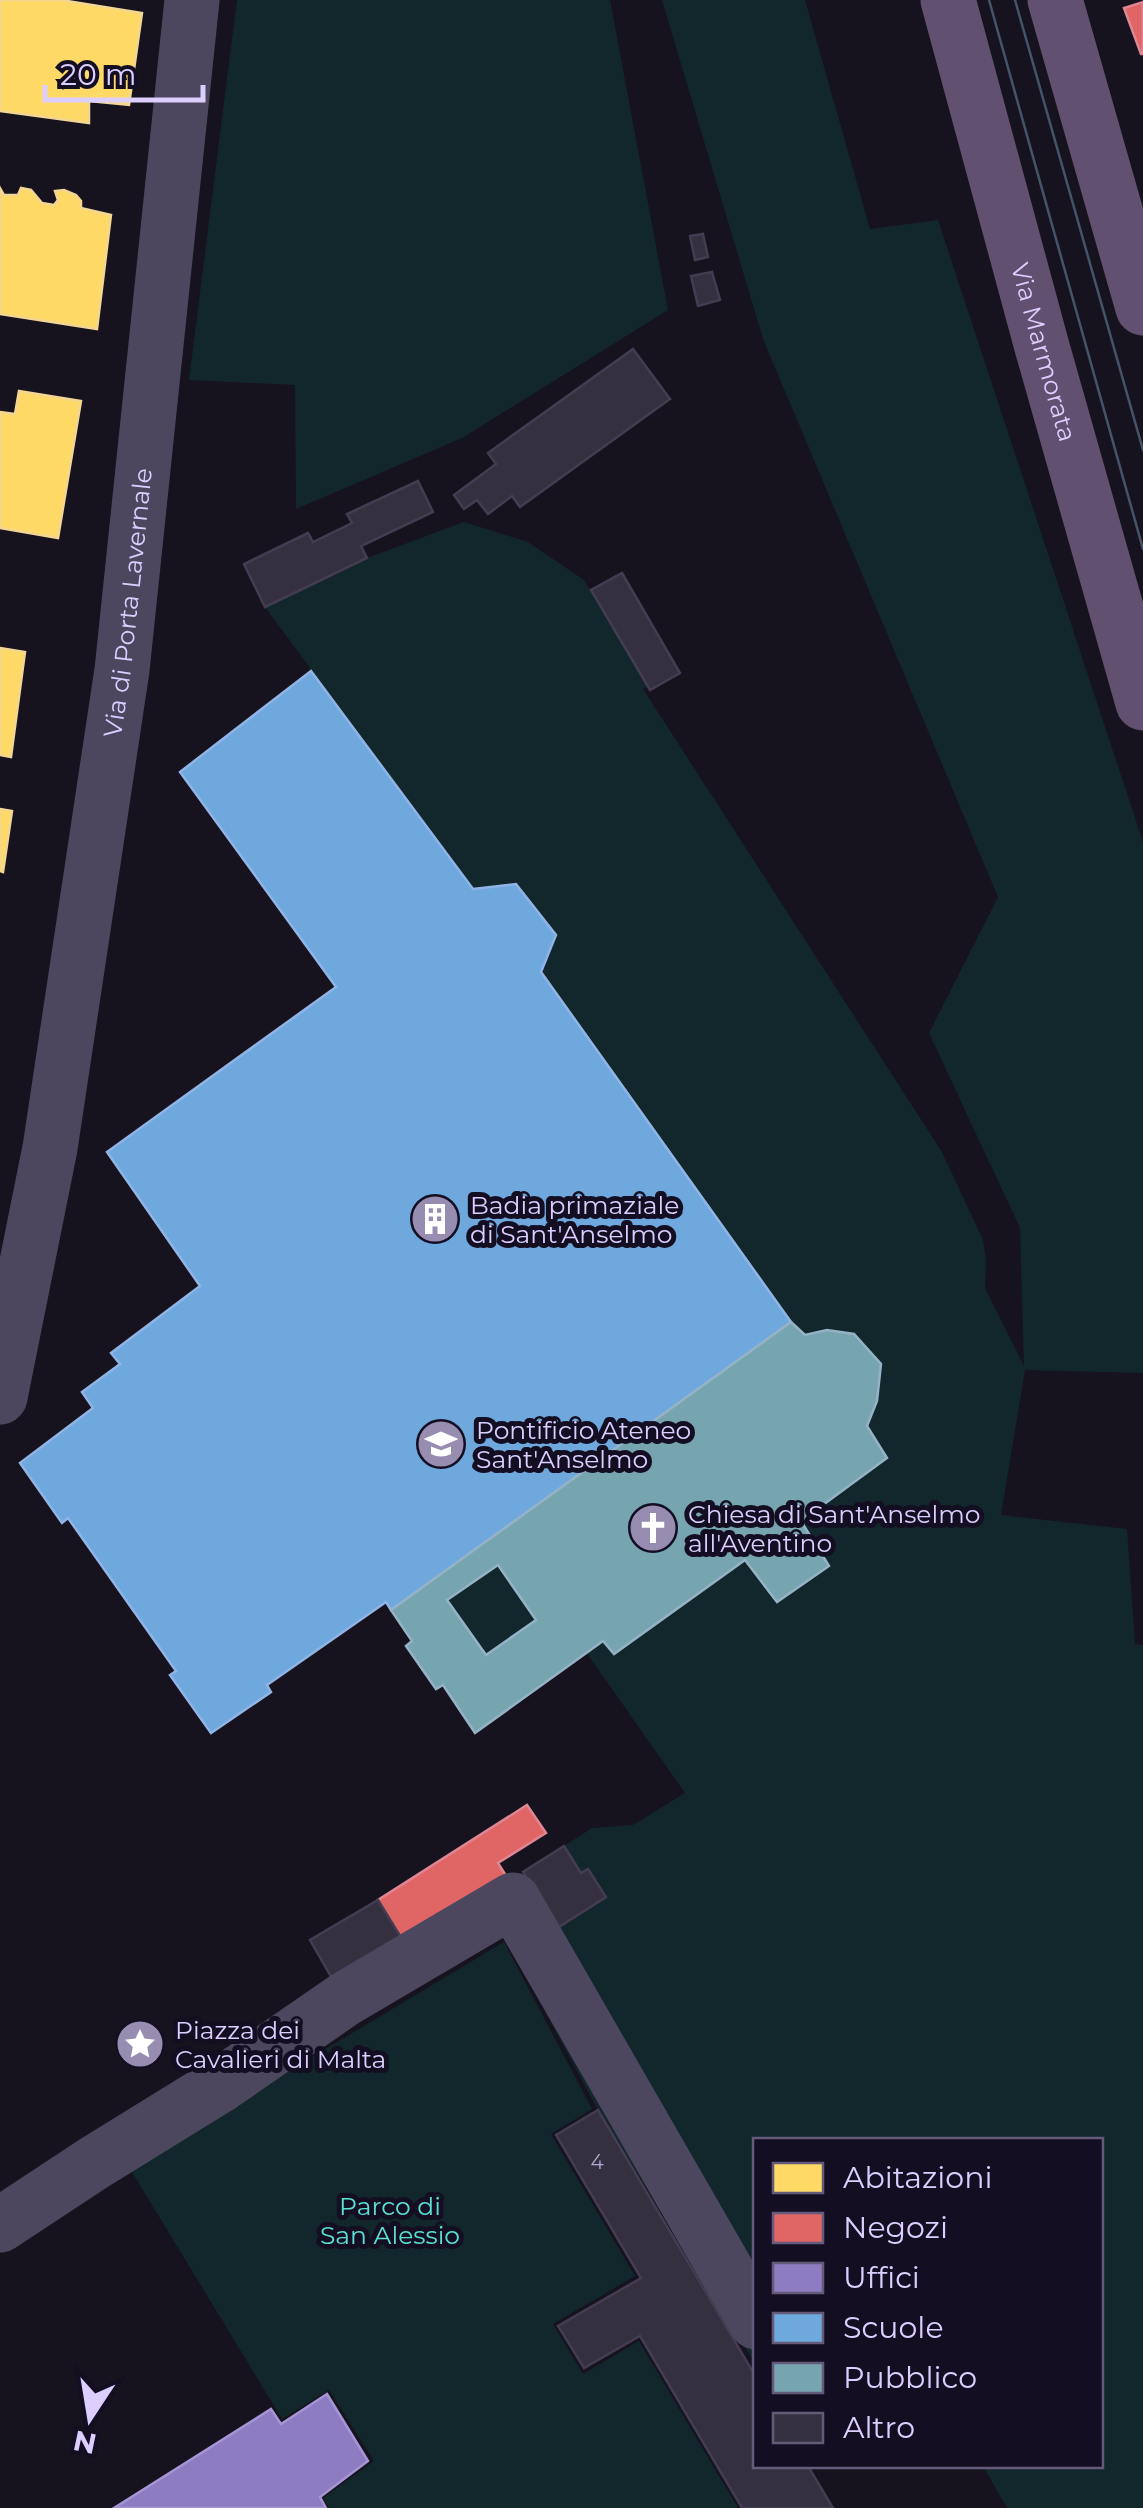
<svg xmlns="http://www.w3.org/2000/svg" width="1143" height="2508" viewBox="0 0 1143 2508" font-family="Montserrat,sans-serif">
  <rect width="100%" height="100%" fill="#16131e"/>
  <path fill="#12272b" d="M 237,0 L 610,0 L 668,310 L 462,438 L 296,509 L 295,385 L 189,380 Z
    M 662,0 L 805,0 L 870,229 L 938,220 L 1143,842 L 1143,1373 L 1025,1370 L 1001,1515 L 1127,1529 L 1135,1644 L 1143,1645 L 1143,2508 L 1007,2508 L 983,2466 L 1100,2466 L 1100,2140 L 756,2140 L 756,2358 L 753,2360 L 598,2110 L 505,1937 L 588,1870 L 581,1873 L 564,1846 L 592,1828 L 633,1825 L 685,1793 L 586,1652 L 603,1641 L 615,1654 L 745,1560 L 778,1602 L 829,1566 L 801,1521 L 887,1458 L 867,1426 L 877,1401 L 881,1364 L 854,1334 L 805,1335 L 791,1322 L 541,972 L 555,935 L 516,884 L 473,889 L 265,607 L 367,558 L 464,522 L 528,542 L 584,580 L 648,686 L 643,689 L 942,1152 L 983,1240 L 986,1261 L 985,1288 L 1024,1366 L 1020,1228 L 929,1033 L 998,897 L 763,339 Z
    M 498,1565 L 536,1620 L 486,1655 L 447,1600 Z
    M 504,1942 L 592,2109 L 551,2134 L 635,2276 L 553,2324 L 583,2374 L 639,2341 L 738,2508 L 329,2508 L 323,2498 L 374,2461 L 329,2390 L 282,2419 L 129,2167 Z"/>
  <path fill="#ffd966" stroke="#f4d694" stroke-width="2.5" d="M 0,0 L 61,0 L 142,13 L 129,105 L 89,101 L 89,123 L 0,111 Z
    M 0,188 L 4,195 L 18,195 L 21,188 L 31,190 L 42,203 L 54,205 L 58,200 L 55,191 L 64,190 L 76,195 L 81,201 L 81,208 L 111,215 L 97,329 L 0,314 Z
    M 19,391 L 81,401 L 58,538 L 0,528 L 0,412 L 15,414 Z
    M 0,648 L 25,652 L 11,757 L 0,755 Z
    M 0,809 L 12,811 L 3,872 L 0,871 Z"/>
  <path fill="#e06666" stroke="#df8694" stroke-width="2.5" d="M 1143,2 L 1143,54 L 1141,54 L 1124,8 Z
    M 527,1805 L 546,1833 L 498,1863 L 510,1882 L 407,1947 L 378,1900 Z"/>
  <path fill="#8e7cc3" stroke="#a595d5" stroke-width="2.5" d="M 327,2394 L 368,2461 L 320,2497 L 326,2508 L 114,2508 L 271,2409 L 281,2424 Z"/>
  <path fill="#6fa8dc" stroke="#90b4e6" stroke-width="2.5" d="M 311,671 L 473,889 L 516,884 L 556,935 L 541,972 L 791,1322 L 391,1610 L 386,1602 L 267,1685 L 271,1692 L 211,1733 L 170,1675 L 176,1671 L 68,1518 L 62,1523 L 20,1463 L 93,1408 L 82,1392 L 120,1364 L 111,1353 L 200,1286 L 107,1152 L 336,987 L 180,772 Z"/>
  <path fill="#76a5af" stroke="#95b2c7" stroke-width="2.5" fill-rule="evenodd" d="M 791,1322 L 805,1335 L 827,1330 L 854,1334 L 881,1364 L 877,1401 L 867,1426 L 887,1458 L 801,1521 L 829,1566 L 777,1602 L 745,1560 L 614,1654 L 603,1641 L 475,1733 L 443,1685 L 436,1689 L 406,1646 L 412,1641 L 391,1610 ZM 498,1565 L 536,1620 L 486,1655 L 447,1600 Z"/>
  <path fill="#353040" stroke="#443c52" stroke-width="2.5" d="M 703,234 L 708,257 L 695,260 L 690,236 Z
    M 712,272 L 720,300 L 698,306 L 691,276 Z
    M 633,349 L 670,399 L 520,507 L 512,496 L 488,514 L 477,500 L 464,509 L 454,495 L 496,464 L 488,453 Z
    M 418,481 L 433,512 L 361,546 L 367,558 L 265,607 L 244,564 L 308,533 L 313,542 L 352,523 L 347,514 Z
    M 622,573 L 680,673 L 650,690 L 591,590 Z
    M 564,1846 L 581,1873 L 588,1869 L 606,1897 L 559,1927 L 523,1872 Z
    M 378,1900 L 407,1947 L 337,1987 L 310,1940 Z
    M 598,2110 L 756,2377 L 756,2466 L 808,2466 L 833,2508 L 742,2508 L 640,2336 L 584,2368 L 558,2326 L 641,2278 L 556,2135 Z"/>
  <g fill="none" stroke-linecap="round" stroke-linejoin="round">
    <g stroke="#4c475f" stroke-width="55">
      <path id="s1" d="M 0,1397 L 50,1148 L 122,670 L 192,0"/>
      <path d="M 0,2225 L 94,2163 L 222,2084 L 345,1999 L 513,1900 L 756,2322"/>
    </g>
    <g stroke="#615070" stroke-width="55">
      <path id="s2" d="M 948,0 L 1042,347 L 1143,703"/>
      <path d="M 1055,0 L 1143,308"/>
    </g>
    <path stroke="#445469" stroke-width="2.5" d="M 989,0 L 1143,549
      M 1015,0 L 1143,450"/>
  </g>
  <defs>
    <g id="building-disc" transform="scale(2.5)"><circle r="9.5" fill="#978db0" stroke="#140e23"/><path d="M-4-6H4V6H1V3H-1V6H-4ZM-2.5-4.3h1.7v1.8h-1.7ZM.8-4.3h1.7v1.8H.8ZM-2.5-1h1.7V.8h-1.7ZM.8-1h1.7V.8H.8Z" fill="#fff"/></g>
    <g id="university-disc" transform="scale(2.5)"><circle r="9.5" fill="#978db0" stroke="#140e23"/><path d="M0-5L7-2L0 1L-7-2ZM-4 1L0 2.5L4 1V4Q0 6-4 4Z" fill="#fff"/></g>
    <g id="church-disc" transform="scale(2.5)"><circle r="9.5" fill="#978db0" stroke="#140e23"/><path d="M-1.2-6h2.4v3.5h3.3v2.4h-3.3V6h-2.4V-.1h-3.3v-2.4h3.3Z" fill="#fff"/></g>
    <g id="sight-disc" transform="scale(2.5)"><circle r="9.5" fill="#978db0" stroke="#140e23"/><path d="M0-6L1.8-2.2L6-1.7L2.9 1.2L3.7 5.4L0 3.3L-3.7 5.4L-2.9 1.2L-6-1.7L-1.8-2.2Z" fill="#fff"/></g>
  </defs>
  <g fill-rule="evenodd">
    <use href="#building-disc" x="435" y="1219"/>
    <use href="#university-disc" x="441" y="1444"/>
    <use href="#church-disc" x="653" y="1528"/>
    <use href="#sight-disc" x="140" y="2044"/>
  </g>
  <g text-anchor="middle" stroke-width="10" stroke-linejoin="round" paint-order="stroke">
    <g font-size="20" fill="#b2a7cf">
      <text x="597" y="2169">4</text>
    </g>
    <g font-size="25" fill="#dccfff" stroke="#140e23">
      <text dy="9" stroke="none"><textPath href="#s2" startOffset="365">Via Marmorata</textPath></text>
      <text dy="9" stroke="none"><textPath href="#s1" startOffset="805">Via di Porta Lavernale</textPath></text>
    </g>
    <g font-size="25" fill="#dccfff" stroke="#140e23" text-anchor="start">
      <text x="470" y="1214">Badia primaziale<tspan x="470" dy="29">di Sant'Anselmo</tspan></text>
      <text x="476" y="1439">Pontificio Ateneo<tspan x="476" dy="29">Sant'Anselmo</tspan></text>
      <text x="688" y="1523">Chiesa di Sant'Anselmo<tspan x="688" dy="29">all'Aventino</tspan></text>
      <text x="175" y="2039">Piazza dei<tspan x="175" dy="29">Cavalieri di Malta</tspan></text>
    </g>
    <g font-size="25" fill="#5ae0d3" stroke="#140e23">
      <text x="390" y="2215">Parco di<tspan x="390" dy="29">San Alessio</tspan></text>
    </g>
  </g>
  <rect x="753" y="2138" width="350" height="330" fill="#140e23" stroke="#645b7b" stroke-width="2.5"/>
  <rect x="773" y="2163" width="50" height="30" fill="#ffd966" stroke="#645b7b" stroke-width="2.5"/>
  <text x="843" y="2188" font-size="30" fill="#dccfff">Abitazioni</text>
  <rect x="773" y="2213" width="50" height="30" fill="#e06666" stroke="#645b7b" stroke-width="2.5"/>
  <text x="843" y="2238" font-size="30" fill="#dccfff">Negozi</text>
  <rect x="773" y="2263" width="50" height="30" fill="#8e7cc3" stroke="#645b7b" stroke-width="2.5"/>
  <text x="843" y="2288" font-size="30" fill="#dccfff">Uffici</text>
  <rect x="773" y="2313" width="50" height="30" fill="#6fa8dc" stroke="#645b7b" stroke-width="2.5"/>
  <text x="843" y="2338" font-size="30" fill="#dccfff">Scuole</text>
  <rect x="773" y="2363" width="50" height="30" fill="#76a5af" stroke="#645b7b" stroke-width="2.5"/>
  <text x="843" y="2388" font-size="30" fill="#dccfff">Pubblico</text>
  <rect x="773" y="2413" width="50" height="30" fill="#353040" stroke="#645b7b" stroke-width="2.5"/>
  <text x="843" y="2438" font-size="30" fill="#dccfff">Altro</text>
  <g transform="translate(90 2418) rotate(192)" stroke="#140e23" stroke-width="8" paint-order="stroke">
  <path d="M0-8L18 38L0 25L-18 38Z" fill="#dccfff"/>
  <text y="-15" font-size="28" font-weight="bold" text-anchor="middle" fill="#dccfff">N</text>
  </g>
  <path d="M45 85v15h158v-15" fill="none" stroke="#dccfff" stroke-width="5"/>
  <text x="60" y="85" font-size="30" fill="#dccfff" stroke="#140e23" stroke-width="8" paint-order="stroke">20 m</text>
</svg>
